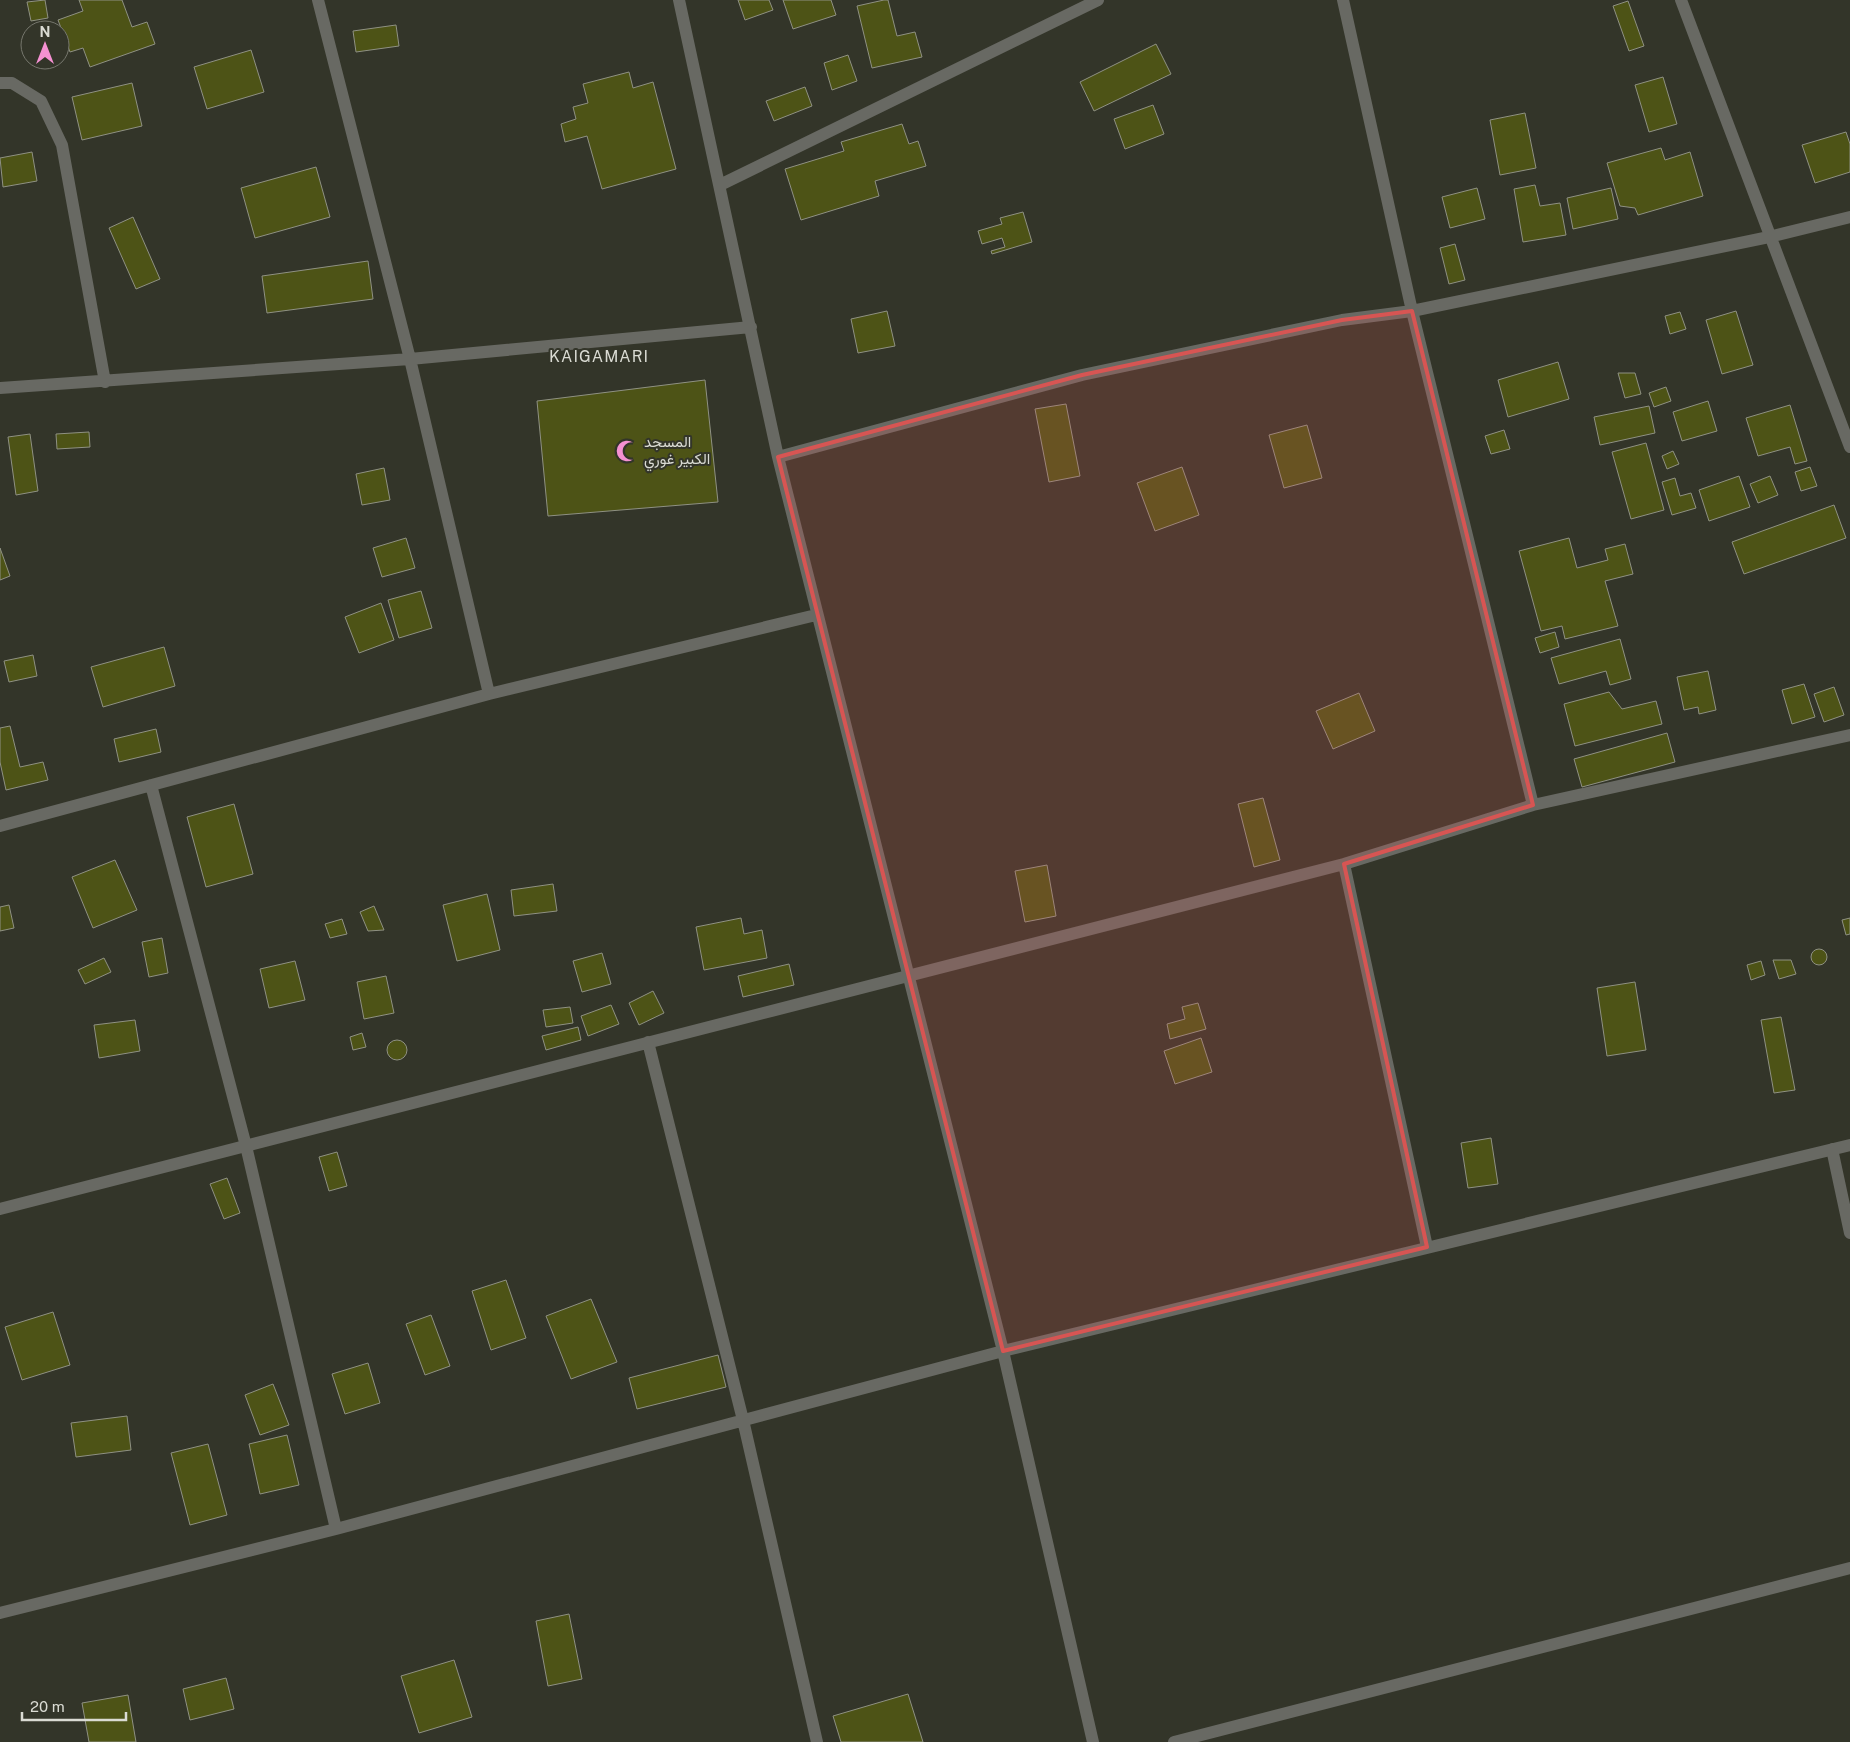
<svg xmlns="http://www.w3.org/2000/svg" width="1850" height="1742" viewBox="0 0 1850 1742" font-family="'Public Sans',Vazirmatn,sans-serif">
  <rect width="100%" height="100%" fill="#333529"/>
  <path fill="#4d5316" stroke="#8f9183" d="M 45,0 L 48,18 L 31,21 L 27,2 Z
    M 79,0 L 122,0 L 132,27 L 147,22 L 155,44 L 90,67 L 83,48 L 70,52 L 58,20 L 83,11 Z
    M 738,0 L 769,0 L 773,10 L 745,20 Z
    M 783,0 L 831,0 L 836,15 L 793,29 Z
    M 884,0 L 888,0 L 897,36 L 915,32 L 922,57 L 872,68 L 857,6 Z
    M 1628,1 L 1644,46 L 1629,51 L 1613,6 Z
    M 396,25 L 399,46 L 356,52 L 353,31 Z
    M 1156,44 L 1171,74 L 1094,111 L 1080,82 Z
    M 251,50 L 264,92 L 207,109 L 194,67 Z
    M 848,55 L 857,81 L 832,90 L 824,63 Z
    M 629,72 L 633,88 L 653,82 L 676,169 L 602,189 L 587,136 L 565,142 L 561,124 L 576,119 L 573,107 L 588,103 L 583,84 Z
    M 1663,77 L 1677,124 L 1649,132 L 1635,85 Z
    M 132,83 L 142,126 L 82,140 L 72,97 Z
    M 805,87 L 812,106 L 774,121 L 766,101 Z
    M 1153,105 L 1164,134 L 1125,149 L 1114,119 Z
    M 1525,113 L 1536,168 L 1500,175 L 1490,120 Z
    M 902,124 L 909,144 L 918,141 L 926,166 L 875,181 L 879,196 L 801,220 L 785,169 L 844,151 L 841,142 Z
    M 1846,132 L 1850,144 L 1850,172 L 1815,183 L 1802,145 Z
    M 1661,148 L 1665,160 L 1690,152 L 1703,196 L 1638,215 L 1635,208 L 1620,206 L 1607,163 Z
    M 32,152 L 37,181 L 3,187 L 0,158 Z
    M 316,167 L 330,217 L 255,238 L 241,188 Z
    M 1535,185 L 1540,206 L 1560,203 L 1566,235 L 1523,242 L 1514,189 Z
    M 1477,188 L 1485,219 L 1450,228 L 1442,197 Z
    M 1611,188 L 1618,219 L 1573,229 L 1567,198 Z
    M 1023,212 L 1032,242 L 992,254 L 991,251 L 1005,247 L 1002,238 L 982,244 L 978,231 L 1002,224 L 1000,218 Z
    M 133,217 L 160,279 L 136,289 L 109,228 Z
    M 1455,244 L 1465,280 L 1449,284 L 1440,248 Z
    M 368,261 L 373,299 L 267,313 L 262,276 Z
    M 887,311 L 895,346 L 858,353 L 851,319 Z
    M 1736,311 L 1753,365 L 1722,374 L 1706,320 Z
    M 1680,312 L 1686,329 L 1670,334 L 1665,316 Z
    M 1558,362 L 1569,399 L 1508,417 L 1498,380 Z
    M 1618,373 L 1635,373 L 1641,394 L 1625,398 Z
    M 705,380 L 718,502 L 548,516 L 537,401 Z
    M 1666,387 L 1671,401 L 1654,407 L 1649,393 Z
    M 1708,401 L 1717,431 L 1682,441 L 1673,412 Z
    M 1066,404 L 1080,476 L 1049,482 L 1035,409 Z
    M 1790,405 L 1807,461 L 1795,464 L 1790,447 L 1758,456 L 1746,418 Z
    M 1649,406 L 1655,433 L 1600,445 L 1594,417 Z
    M 1307,425 L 1322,478 L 1284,488 L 1269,435 Z
    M 1504,430 L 1510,449 L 1491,454 L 1485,436 Z
    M 89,432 L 90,447 L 57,449 L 56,434 Z
    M 30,434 L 38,491 L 16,495 L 8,437 Z
    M 1646,443 L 1664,510 L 1631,519 L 1612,452 Z
    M 1673,451 L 1679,464 L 1667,469 L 1662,456 Z
    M 1182,467 L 1199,515 L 1155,531 L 1137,483 Z
    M 1810,467 L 1817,486 L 1801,491 L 1795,472 Z
    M 384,468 L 390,500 L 362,505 L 356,474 Z
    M 1739,476 L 1750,507 L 1709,521 L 1699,490 Z
    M 1770,476 L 1778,495 L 1758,503 L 1750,484 Z
    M 1675,478 L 1680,496 L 1691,493 L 1696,508 L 1672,515 L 1662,482 Z
    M 1834,505 L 1846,538 L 1744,574 L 1732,542 Z
    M 406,538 L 415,568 L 382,577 L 373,548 Z
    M 1569,538 L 1577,568 L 1608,560 L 1605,549 L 1625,544 L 1633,574 L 1605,581 L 1618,626 L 1565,639 L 1562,626 L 1541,631 L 1519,551 Z
    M 0,548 L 10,576 L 0,580 Z
    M 421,591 L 432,628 L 399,638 L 388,600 Z
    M 381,603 L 394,640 L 359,653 L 345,617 Z
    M 1555,632 L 1559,647 L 1540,653 L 1535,638 Z
    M 1620,639 L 1631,679 L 1610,685 L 1606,671 L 1559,684 L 1551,658 Z
    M 164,647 L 175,686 L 103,707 L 91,667 Z
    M 33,655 L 37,676 L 9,682 L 4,661 Z
    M 1708,671 L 1716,710 L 1699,714 L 1698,707 L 1684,710 L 1677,677 Z
    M 1804,684 L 1815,717 L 1792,724 L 1782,690 Z
    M 1834,687 L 1844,715 L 1824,722 L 1814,694 Z
    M 1609,692 L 1622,709 L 1656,701 L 1662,724 L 1575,746 L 1564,704 Z
    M 1359,693 L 1375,731 L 1333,749 L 1316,711 Z
    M 10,726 L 20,767 L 43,762 L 48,780 L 6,790 L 0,762 L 0,728 Z
    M 156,729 L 161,752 L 119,762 L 114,739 Z
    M 1667,733 L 1675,762 L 1582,787 L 1574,759 Z
    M 1263,798 L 1280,860 L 1254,867 L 1238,804 Z
    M 234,804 L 253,874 L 206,887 L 187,817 Z
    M 115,860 L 137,910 L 93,928 L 72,877 Z
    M 1047,865 L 1056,916 L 1025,922 L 1015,871 Z
    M 553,884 L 557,911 L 514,916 L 511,890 Z
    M 487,894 L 500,950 L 457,961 L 443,905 Z
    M 9,905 L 14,928 L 0,931 L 0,907 Z
    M 374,906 L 384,930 L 368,931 L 360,912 Z
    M 741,918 L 744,934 L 762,930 L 767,958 L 704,970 L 696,927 Z
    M 1850,918 L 1850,934 L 1846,935 L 1842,920 Z
    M 342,919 L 347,934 L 330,938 L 325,924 Z
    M 162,938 L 168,973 L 149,977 L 142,942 Z
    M1811 957a8 8 0 1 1 16 0a8 8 0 1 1-16 0Z
    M 602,953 L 611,984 L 582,992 L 573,961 Z
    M 104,958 L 111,972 L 85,984 L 78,970 Z
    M 1773,960 L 1791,960 L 1796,974 L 1779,979 Z
    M 295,961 L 305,1000 L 269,1008 L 260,969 Z
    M 1761,961 L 1765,975 L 1751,980 L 1747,965 Z
    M 789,964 L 794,985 L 743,997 L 738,976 Z
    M 386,976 L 394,1013 L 364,1019 L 357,982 Z
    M 1635,982 L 1646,1050 L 1607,1056 L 1597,988 Z
    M 653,991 L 664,1013 L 639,1025 L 629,1003 Z
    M 1198,1003 L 1206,1029 L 1170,1039 L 1167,1024 L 1185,1019 L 1182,1007 Z
    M 611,1005 L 619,1024 L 588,1036 L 581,1016 Z
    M 570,1007 L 573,1023 L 546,1027 L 543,1010 Z
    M 1781,1017 L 1795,1090 L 1774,1093 L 1761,1020 Z
    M 135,1020 L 140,1051 L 99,1058 L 94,1025 Z
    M 578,1027 L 581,1040 L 546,1050 L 542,1036 Z
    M 362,1033 L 366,1047 L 353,1050 L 350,1037 Z
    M 1201,1038 L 1212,1072 L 1175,1084 L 1164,1051 Z
    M387 1050a10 10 0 1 1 20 0a10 10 0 1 1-20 0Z
    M 1491,1138 L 1498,1184 L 1468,1188 L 1461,1143 Z
    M 337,1152 L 347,1186 L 329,1191 L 319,1157 Z
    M 227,1178 L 240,1213 L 224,1219 L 210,1184 Z
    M 506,1280 L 526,1338 L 491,1350 L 472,1291 Z
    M 591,1299 L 617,1362 L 571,1379 L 546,1316 Z
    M 53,1312 L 70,1365 L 22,1380 L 5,1327 Z
    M 431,1315 L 450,1366 L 425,1375 L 406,1324 Z
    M 718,1355 L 726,1387 L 637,1409 L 629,1378 Z
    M 368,1363 L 380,1403 L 345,1414 L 332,1374 Z
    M 273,1384 L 289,1425 L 260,1435 L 245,1395 Z
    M 127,1416 L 131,1450 L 76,1457 L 71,1423 Z
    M 287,1435 L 299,1485 L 260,1494 L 249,1444 Z
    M 208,1444 L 227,1515 L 190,1525 L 171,1453 Z
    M 569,1614 L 582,1679 L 548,1686 L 536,1621 Z
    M 454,1660 L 472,1717 L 419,1733 L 401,1676 Z
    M 226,1678 L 234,1709 L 190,1720 L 183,1689 Z
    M 908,1694 L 923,1742 L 841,1742 L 833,1716 Z
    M 128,1695 L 136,1742 L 89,1742 L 82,1703 Z"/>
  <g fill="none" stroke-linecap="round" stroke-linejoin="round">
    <path stroke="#686963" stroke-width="12" d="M 318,0 L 410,359 L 489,694
      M 679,0 L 778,457 L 1003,1351 L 1093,1742
      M 1343,0 L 1412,311 L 1533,805
      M 1681,0 L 1850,447
      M 0,83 L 12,83 L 41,101 L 62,145 L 105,382
      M 720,185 L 1098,0
      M 0,388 L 410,359 L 751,327
      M 778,457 L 1082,375 L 1342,320 L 1412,311 L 1769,237 L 1850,217
      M 151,785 L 246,1146 L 336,1529
      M 0,826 L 489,694 L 816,615
      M 1344,864 L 1427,1247
      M 648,1042 L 743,1420 L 817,1742
      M 1832,1149 L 1850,1233
      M 0,1209 L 1344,864 L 1533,805 L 1850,735
      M 0,1613 L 336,1529 L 1003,1351 L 1850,1145
      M 1174,1742 L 1850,1568"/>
  </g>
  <path fill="#d75553" fill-opacity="0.2" stroke="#d75553" stroke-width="4" stroke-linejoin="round" d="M 1412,311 L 1533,805 L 1344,864 L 1427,1247 L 1003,1351 L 778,457 L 1082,375 L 1342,320 Z"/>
  <defs>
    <g id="mosque-bare" transform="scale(1.725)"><path d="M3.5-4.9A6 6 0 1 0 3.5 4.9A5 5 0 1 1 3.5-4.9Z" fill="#f591d2" stroke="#333529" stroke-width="2.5" paint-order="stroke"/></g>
  </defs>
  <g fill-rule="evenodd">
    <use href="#mosque-bare" x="627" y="451"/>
  </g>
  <g text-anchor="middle" stroke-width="4" stroke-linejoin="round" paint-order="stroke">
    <g font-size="15" fill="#dadbd3" stroke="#333529" text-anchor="start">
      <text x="644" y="447">المسجد<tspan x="644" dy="17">الكبير غوري</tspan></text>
    </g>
    <g font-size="16" letter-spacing="1" fill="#dadbd3" stroke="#333529">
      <text x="599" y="362">KAIGAMARI</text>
    </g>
  </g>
  <g transform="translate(45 45)"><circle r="24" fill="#333529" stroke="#76776d"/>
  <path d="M0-4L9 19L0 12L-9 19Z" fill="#f591d2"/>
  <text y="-8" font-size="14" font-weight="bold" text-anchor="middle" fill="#dadbd3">N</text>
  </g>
  <path d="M22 1712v8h104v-8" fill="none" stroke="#dadbd3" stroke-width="2.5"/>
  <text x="30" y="1712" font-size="15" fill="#dadbd3" stroke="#333529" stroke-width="4" paint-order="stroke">20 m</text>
</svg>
